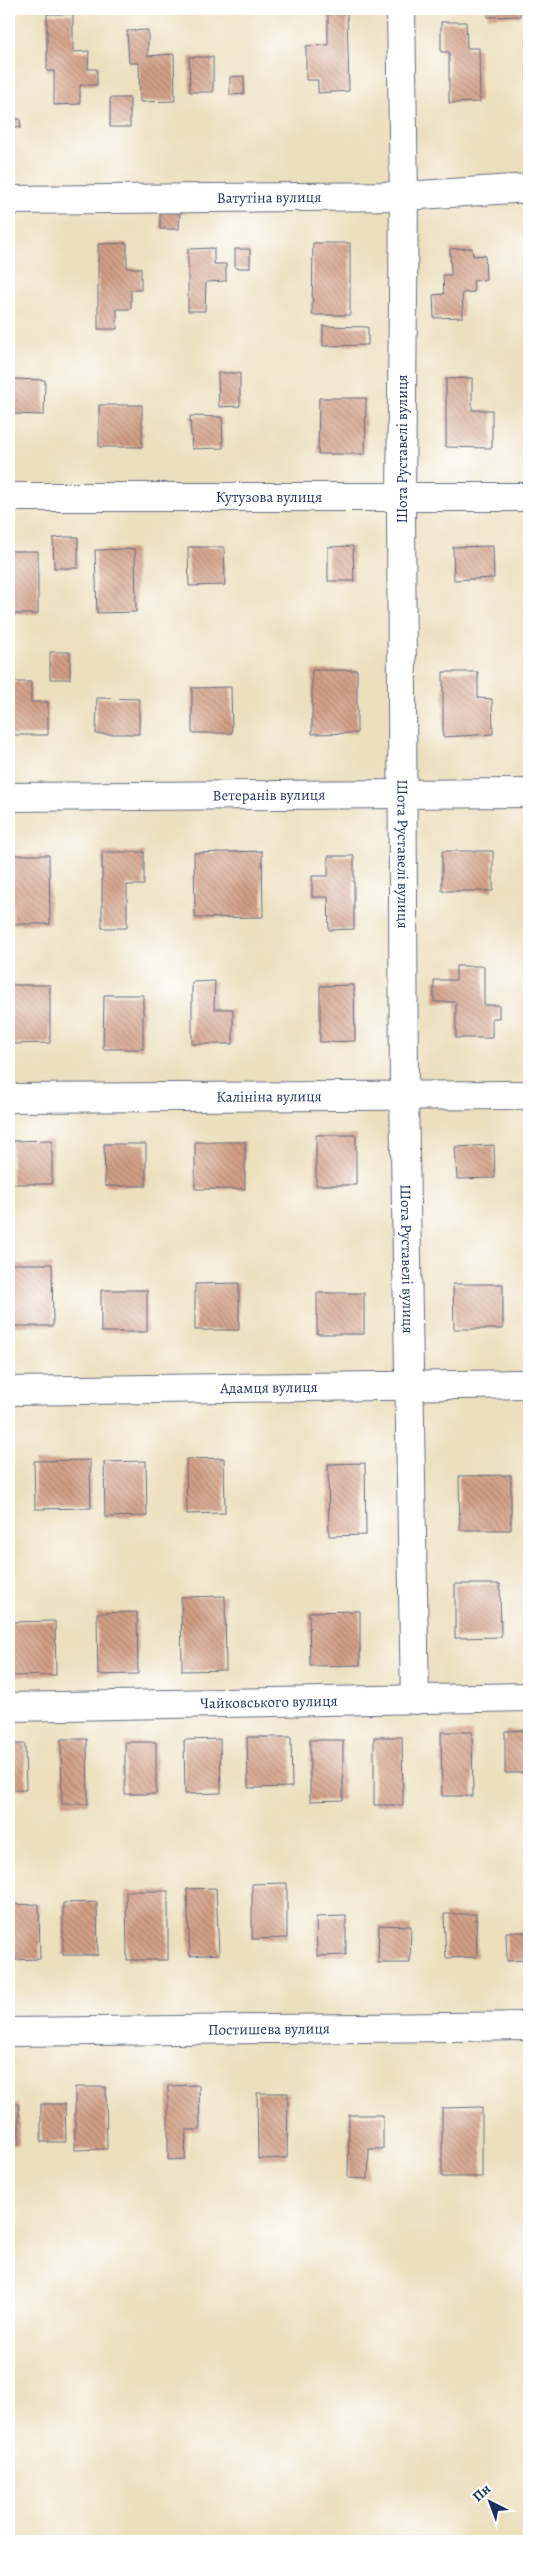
<svg xmlns="http://www.w3.org/2000/svg" width="538" height="2550" viewBox="0 0 538 2550" font-family="Alegreya,serif">
  <defs>
    <pattern id="building-back-hatch" width="6" height="6" patternUnits="userSpaceOnUse" patternTransform="scale(1.25)"><rect width="6" height="6" fill="#d29f85"/><path d="M-1 5l2 2M0 0l6 6M5-1l2 2" fill="none" stroke="#aa8270"/></pattern>
  </defs>
  <rect width="100%" height="100%" fill="#fff"/>
  <filter id="ink" filterUnits="userSpaceOnUse"><feTurbulence type="fractalNoise" baseFrequency=".02" numOctaves="2"/><feDisplacementMap in="SourceGraphic" scale="10" xChannelSelector="R" yChannelSelector="G"/><feConvolveMatrix kernelMatrix="1 2 1 2 8 2 1 2 1" color-interpolation-filters="sRGB"/></filter>
  <filter id="wash" filterUnits="userSpaceOnUse"><feTurbulence type="fractalNoise" baseFrequency=".0096" numOctaves="4" result="noise"/><feDisplacementMap in="SourceGraphic" scale="20" xChannelSelector="R" yChannelSelector="G"/><feGaussianBlur stdDeviation="1.12" result="paint"/><feColorMatrix in="noise" values="0 0 0 0 0 0 0 0 0 0 0 0 0 0 0 0 0 1.4 0 .05"/><feComposite in="paint" operator="in"/></filter>
  <g filter="url(#wash)">
    <rect width="100%" height="100%" fill="#ecdfbe"/>
    <g id="blocks">
      <path fill="url(#building-back-hatch)" d="M 488,9 L 520,9 L 520,16 L 488,17 Z
        M 347,13 L 349,91 L 318,93 L 318,80 L 306,80 L 306,46 L 328,45 L 328,14 Z
        M 47,14 L 73,14 L 73,52 L 89,51 L 88,69 L 97,69 L 97,85 L 80,85 L 80,104 L 54,105 L 54,71 L 47,71 Z
        M 441,22 L 466,22 L 467,48 L 479,48 L 480,102 L 449,103 L 449,52 L 441,52 Z
        M 527,24 L 529,24 L 527,101 Z
        M 148,30 L 148,56 L 174,54 L 175,101 L 140,102 L 139,63 L 129,63 L 127,31 Z
        M 189,57 L 213,57 L 213,92 L 190,92 Z
        M 244,76 L 244,94 L 230,95 L 230,77 Z
        M 110,98 L 130,98 L 130,127 L 110,127 Z
        M 9,118 L 20,119 L 21,128 L 9,127 Z
        M 160,208 L 180,208 L 179,229 L 160,229 Z
        M 127,243 L 127,268 L 141,268 L 141,290 L 131,290 L 131,309 L 117,309 L 117,329 L 98,329 L 98,244 Z
        M 313,243 L 350,243 L 350,315 L 312,315 Z
        M 214,248 L 214,264 L 226,264 L 226,281 L 206,282 L 205,311 L 188,311 L 188,249 Z
        M 472,248 L 473,256 L 485,255 L 486,280 L 473,281 L 474,292 L 462,293 L 463,317 L 434,318 L 433,295 L 444,294 L 443,275 L 451,275 L 450,249 Z
        M 235,249 L 250,249 L 250,268 L 235,268 Z
        M 323,326 L 368,327 L 368,345 L 323,346 Z
        M 218,373 L 240,373 L 240,406 L 219,407 Z
        M 472,378 L 472,410 L 492,410 L 492,448 L 446,447 L 446,379 Z
        M 12,379 L 45,380 L 44,415 L 11,414 Z
        M 319,398 L 366,398 L 365,454 L 318,454 Z
        M 99,405 L 142,405 L 142,447 L 99,447 Z
        M 190,416 L 222,417 L 223,448 L 192,449 Z
        M 65,537 L 78,537 L 78,568 L 54,568 L 53,538 Z
        M 353,546 L 354,581 L 328,581 L 328,547 Z
        M 493,546 L 494,578 L 454,580 L 453,547 Z
        M 188,547 L 224,547 L 225,585 L 189,586 Z
        M 135,549 L 136,612 L 97,613 L 95,550 Z
        M 9,551 L 38,551 L 38,614 L 9,614 Z
        M 50,652 L 70,652 L 70,679 L 50,679 Z
        M 312,670 L 357,670 L 357,733 L 312,734 Z
        M 443,672 L 478,672 L 478,698 L 492,699 L 493,734 L 443,737 Z
        M 9,682 L 31,682 L 31,702 L 48,702 L 48,735 L 9,735 Z
        M 231,687 L 232,733 L 192,733 L 192,688 Z
        M 97,698 L 139,699 L 139,734 L 96,734 Z
        M 262,851 L 263,917 L 195,918 L 194,853 Z
        M 442,851 L 493,851 L 493,891 L 442,891 Z
        M 102,852 L 144,852 L 144,885 L 127,885 L 127,928 L 102,928 Z
        M 12,855 L 49,855 L 50,924 L 13,924 Z
        M 328,856 L 354,856 L 354,929 L 329,930 L 328,897 L 312,897 L 312,876 L 328,876 Z
        M 456,966 L 484,966 L 484,1005 L 499,1005 L 499,1018 L 492,1018 L 492,1038 L 456,1038 L 456,1002 L 434,1002 L 434,980 L 456,980 Z
        M 215,981 L 214,1009 L 233,1009 L 233,1044 L 192,1044 L 192,982 Z
        M 11,985 L 50,985 L 50,1043 L 11,1044 Z
        M 354,985 L 355,1041 L 320,1042 L 320,986 Z
        M 104,995 L 143,995 L 143,1049 L 103,1049 Z
        M 316,1135 L 356,1135 L 356,1185 L 316,1185 Z
        M 52,1140 L 52,1184 L 12,1184 L 12,1141 Z
        M 195,1142 L 245,1142 L 245,1189 L 195,1189 Z
        M 104,1144 L 146,1144 L 146,1186 L 105,1186 Z
        M 494,1145 L 495,1178 L 457,1179 L 455,1147 Z
        M 10,1264 L 52,1264 L 53,1326 L 11,1326 Z
        M 239,1283 L 239,1330 L 195,1330 L 195,1284 Z
        M 453,1284 L 503,1284 L 503,1329 L 454,1329 Z
        M 101,1290 L 147,1290 L 147,1332 L 101,1332 Z
        M 317,1293 L 364,1293 L 364,1334 L 317,1334 Z
        M 224,1458 L 225,1513 L 187,1514 L 186,1459 Z
        M 90,1460 L 91,1508 L 35,1509 L 34,1461 Z
        M 146,1461 L 147,1516 L 105,1517 L 104,1462 Z
        M 365,1463 L 366,1535 L 329,1536 L 328,1464 Z
        M 511,1475 L 511,1530 L 460,1530 L 459,1476 Z
        M 455,1584 L 500,1584 L 501,1637 L 455,1638 Z
        M 225,1596 L 226,1670 L 182,1671 L 181,1597 Z
        M 360,1611 L 360,1665 L 310,1666 L 309,1612 Z
        M 137,1612 L 138,1674 L 98,1675 L 97,1613 Z
        M 55,1621 L 56,1675 L 12,1676 L 11,1622 Z
        M 529,1730 L 529,1773 L 505,1773 L 505,1731 Z
        M 441,1732 L 472,1732 L 473,1796 L 442,1796 Z
        M 247,1737 L 291,1737 L 292,1787 L 248,1788 Z
        M 374,1737 L 402,1737 L 403,1805 L 374,1805 Z
        M 61,1739 L 87,1739 L 88,1804 L 62,1804 Z
        M 220,1739 L 221,1793 L 185,1794 L 184,1740 Z
        M 310,1740 L 343,1740 L 343,1800 L 310,1801 Z
        M 125,1742 L 156,1742 L 156,1794 L 125,1794 Z
        M 9,1744 L 25,1744 L 26,1790 L 9,1790 Z
        M 287,1883 L 287,1938 L 252,1939 L 252,1884 Z
        M 216,1888 L 219,1954 L 190,1956 L 187,1889 Z
        M 126,1891 L 168,1891 L 168,1960 L 127,1960 Z
        M 97,1902 L 98,1955 L 63,1955 L 63,1903 Z
        M 39,1904 L 40,1959 L 9,1960 L 9,1905 Z
        M 444,1914 L 476,1914 L 477,1957 L 446,1958 Z
        M 346,1916 L 346,1955 L 317,1956 L 316,1917 Z
        M 379,1925 L 411,1926 L 410,1963 L 378,1963 Z
        M 506,1932 L 529,1932 L 529,1960 L 507,1961 Z
        M 199,2085 L 200,2130 L 186,2130 L 185,2159 L 168,2160 L 168,2086 Z
        M 75,2087 L 106,2087 L 107,2149 L 75,2150 Z
        M 257,2093 L 288,2093 L 287,2158 L 258,2159 Z
        M 9,2104 L 19,2104 L 19,2145 L 9,2145 Z
        M 41,2104 L 65,2104 L 66,2142 L 41,2142 Z
        M 482,2107 L 482,2177 L 442,2177 L 442,2108 Z
        M 349,2115 L 383,2115 L 383,2149 L 369,2149 L 368,2179 L 348,2178 Z"/>
    </g>
  </g>
  <g filter="url(#ink)">
    <use href="#blocks" fill-opacity="0" stroke="#646d80" stroke-width="1"/>
    <g fill="none" stroke-linecap="round" stroke-linejoin="round">
      <g stroke="#646d80" stroke-width="30">
        <g id="minor">
          <path id="s1" d="M 401,9 L 404,196 L 401,498 L 404,1095 L 415,1700"/>
          <path id="s2" d="M 9,200 L 404,196 L 529,188"/>
          <path id="s3" d="M 9,497 L 529,497"/>
          <path id="s4" d="M 9,797 L 529,793"/>
          <path id="s5" d="M 9,1098 L 529,1095"/>
          <path id="s6" d="M 9,1391 L 529,1384"/>
          <path id="s7" d="M 9,1707 L 529,1697"/>
          <path id="s8" d="M 9,2032 L 529,2026"/>
        </g>
      </g>
      <use href="#minor" stroke="#fff" stroke-width="28"/>
    </g>
  </g>
  <g text-anchor="middle" stroke-width="4.5" stroke-linejoin="round" paint-order="stroke">
    <g font-size="15" fill="#1b2f5e" stroke="#fff">
      <text dy="5" stroke="none"><textPath href="#s2" startOffset="260">Ватутіна вулиця</textPath></text>
      <text transform="translate(402 449) rotate(-90)" y="5">Шота Руставелі вулиця</text>
      <text dy="5" stroke="none"><textPath href="#s3" startOffset="260">Кутузова вулиця</textPath></text>
      <text dy="5" stroke="none"><textPath href="#s4" startOffset="260">Ветеранів вулиця</textPath></text>
      <text dy="5" stroke="none"><textPath href="#s1" startOffset="845">Шота Руставелі вулиця</textPath></text>
      <text dy="5" stroke="none"><textPath href="#s5" startOffset="260">Калініна вулиця</textPath></text>
      <text dy="5" stroke="none"><textPath href="#s1" startOffset="1250">Шота Руставелі вулиця</textPath></text>
      <text dy="5" stroke="none"><textPath href="#s6" startOffset="260">Адамця вулиця</textPath></text>
      <text dy="5" stroke="none"><textPath href="#s7" startOffset="260">Чайковського вулиця</textPath></text>
      <text dy="5" stroke="none"><textPath href="#s8" startOffset="260">Постишева вулиця</textPath></text>
    </g>
  </g>
  <rect width="538" height="2550" fill="none" stroke="#fff" stroke-width="30"/>
  <g transform="translate(490 2502) rotate(318)" stroke="#ffffff" stroke-width="4" paint-order="stroke">
  <path d="M0-4L9 19L0 12L-9 19Z" fill="#1b2f5e"/>
  <text y="-8" font-size="14" font-weight="bold" text-anchor="middle" fill="#1b2f5e">Пн</text>
  </g>
</svg>
